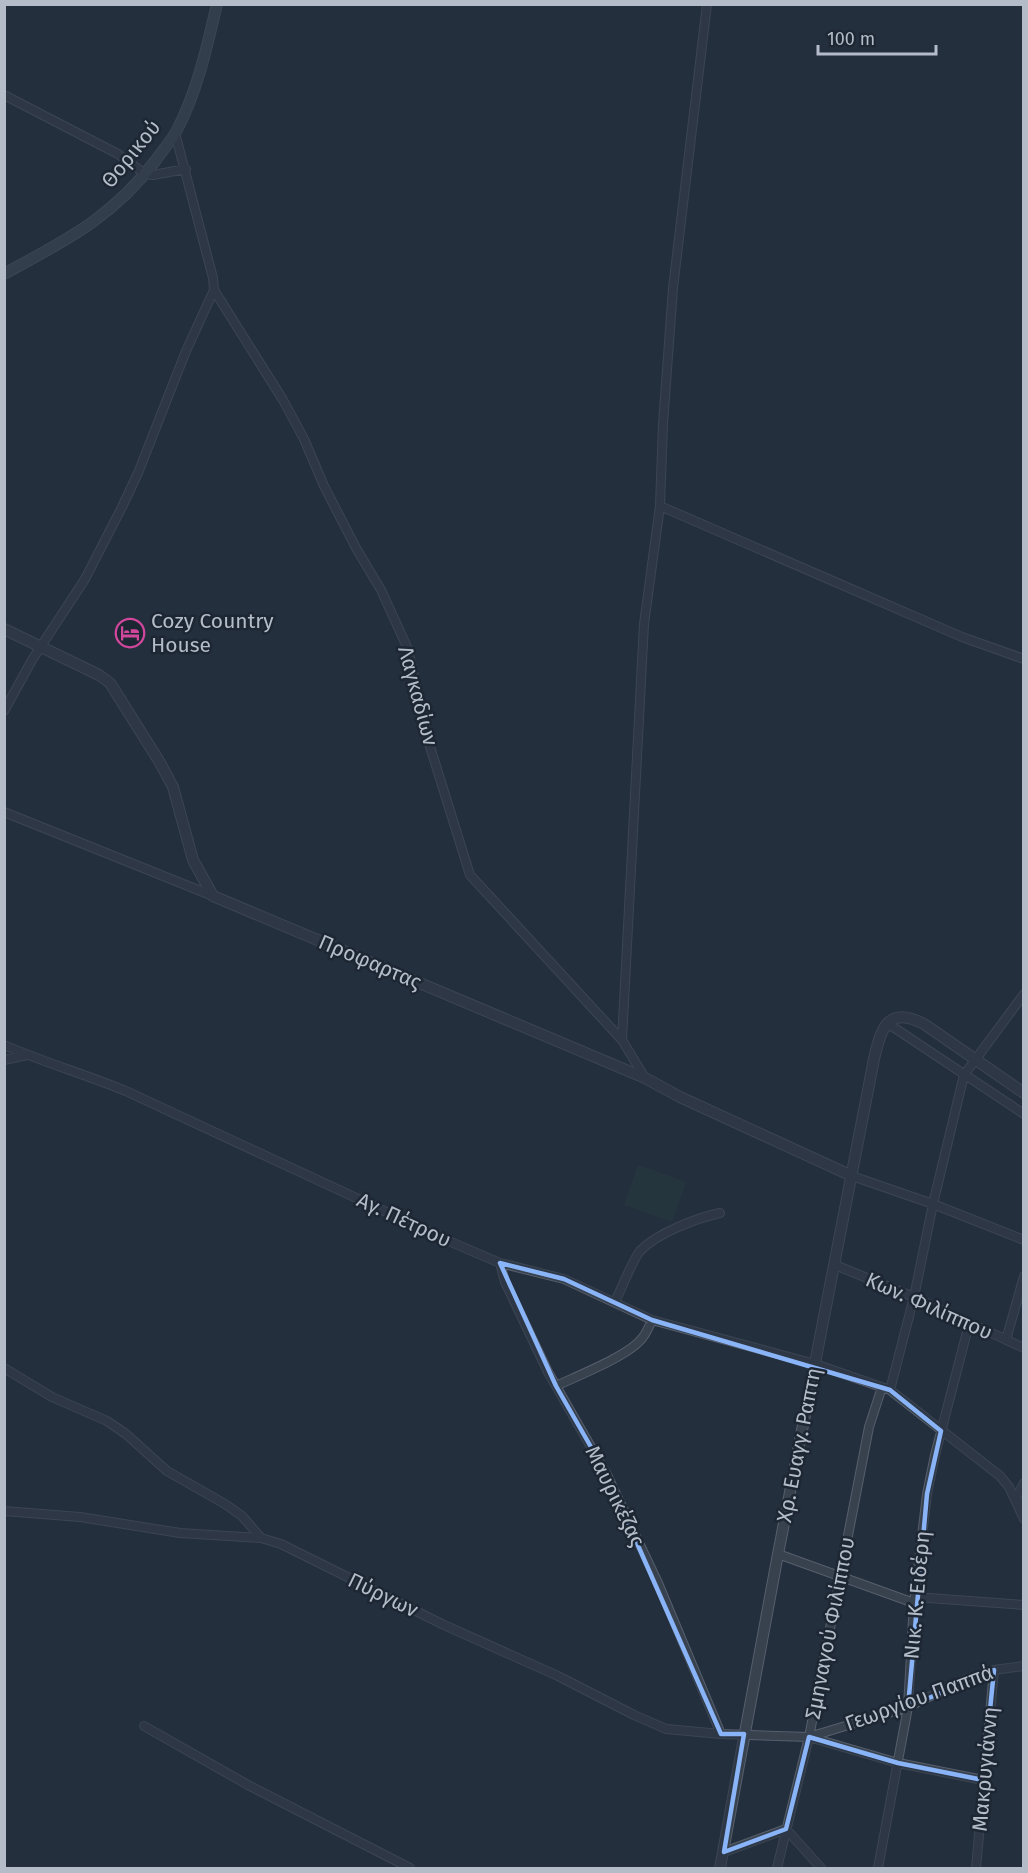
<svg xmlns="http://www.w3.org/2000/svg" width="1028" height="1873" viewBox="0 0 1028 1873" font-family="'Fira Sans',sans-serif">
  <rect width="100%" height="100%" fill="#242f3e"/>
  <path fill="#263c3f" d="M 638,1165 L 686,1182 L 672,1222 L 624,1205 Z"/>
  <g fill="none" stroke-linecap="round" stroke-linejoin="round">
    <g stroke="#565f6c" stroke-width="10">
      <path id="minor" d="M 4,95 L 118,154 L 145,174 L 153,175 L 186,169
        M 214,290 L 283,400 L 304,439 L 324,486 L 356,548 L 381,590 L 408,649 L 427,737 L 470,875 L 622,1040 L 645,1078
        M 660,506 L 962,637 L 1024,659
        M 4,711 L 32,660 L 85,579 L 122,507 L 138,473 L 186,351 L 214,290 L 213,278 L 175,133
        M 4,812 L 213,896
        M 887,1023 L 1024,1114
        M 622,1040 L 644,624 L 660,506 L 663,424 L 673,288 L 707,4
        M 4,1045 C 45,1063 88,1075 128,1092 L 451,1242 L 500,1263 L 564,1279 L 652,1320 L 815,1364 L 890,1390 L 1000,1476 L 1009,1487 L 1024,1519
        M 4,1060 L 27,1055
        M 852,1176 L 933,1204 L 1024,1240
        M 500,1263 L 505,1282 L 548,1372 L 607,1475 L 658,1583 L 721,1734
        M 835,1265 L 914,1297 L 1024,1348
        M 615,1302 C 621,1290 632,1261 640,1251 C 657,1233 697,1218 720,1213
        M 1006,1340 L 1024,1276
        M 4,1368 L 52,1397 L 107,1421 L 126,1434 L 167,1471 L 225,1504 L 242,1516 L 261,1538
        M 556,1386 C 577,1376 631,1355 643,1337 C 647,1332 649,1326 652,1320
        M 890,1390 L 914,1297 L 933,1204 L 964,1075 L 1024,994
        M 1024,1483 L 1015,1500 L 1024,1504
        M 4,1511 L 80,1517 L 180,1533 L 261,1538 L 281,1544 L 444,1625 L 558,1676 L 634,1715 L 666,1729 L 721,1734 L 809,1737 L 908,1707 L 966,1679 L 994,1670 L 1024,1666
        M 778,1554 L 914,1603
        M 915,1597 L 1024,1605
        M 144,1726 L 248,1785 L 410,1868
        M 809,1737 L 898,1763 L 983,1780
        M 724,1852 L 786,1829 L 821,1868
        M 777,1868 L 809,1737 L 869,1427 L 882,1387
        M 878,1868 L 908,1707 L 914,1603 L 927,1494 L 935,1455 L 969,1324
        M 976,1868 L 994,1670"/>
    </g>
    <g stroke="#565f6c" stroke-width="12">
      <path id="tertiary" d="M 4,629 L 99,675 L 110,683 L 159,761 L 173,787 L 193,860 L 213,896 L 645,1078 L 680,1097 L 852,1176
        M 720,1868 L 778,1554 L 874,1059 C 881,1028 888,1005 924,1024 L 1024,1093"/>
    </g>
    <g stroke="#565f6c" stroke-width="12">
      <path id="secondary" d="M 4,274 C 66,240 112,218 156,160 C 163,150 171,141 177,130 C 197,92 207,47 217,4"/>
    </g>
    <use href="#minor" stroke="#38414e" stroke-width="8"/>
    <use href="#tertiary" stroke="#38414e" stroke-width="10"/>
    <use href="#secondary" stroke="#465061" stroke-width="10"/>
  </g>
  <path d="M0 0H1028V1873H0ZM 500,1263 L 564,1279 L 652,1320 L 890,1390 L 941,1431 L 927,1494 L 908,1707 L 994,1670 L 983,1780 L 898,1763 L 809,1737 L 786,1829 L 724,1852 L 744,1734 L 721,1734 L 607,1475 L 556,1386 Z" fill="#242f3e" fill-opacity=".55" fill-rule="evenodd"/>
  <path fill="none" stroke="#8ab4f8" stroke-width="4.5" stroke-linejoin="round" d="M 500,1263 L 564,1279 L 652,1320 L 890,1390 L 941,1431 L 927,1494 L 908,1707 L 994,1670 L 983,1780 L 898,1763 L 809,1737 L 786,1829 L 724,1852 L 744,1734 L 721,1734 L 607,1475 L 556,1386 Z"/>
  <defs>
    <g id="hotel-ring" transform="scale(1.5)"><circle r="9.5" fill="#1d2633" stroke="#d1479c" stroke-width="1.5"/><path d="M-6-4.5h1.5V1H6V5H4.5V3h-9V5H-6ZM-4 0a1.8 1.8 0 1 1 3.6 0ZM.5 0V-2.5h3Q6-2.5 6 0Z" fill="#d1479c"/></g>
  </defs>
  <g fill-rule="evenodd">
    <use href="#hotel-ring" x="130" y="633"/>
  </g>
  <g text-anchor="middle" stroke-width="5" stroke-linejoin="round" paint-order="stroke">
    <g font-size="21" fill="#b4bcc9" stroke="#1d2633">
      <text transform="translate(131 154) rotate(-51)" y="7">Θορικού</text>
      <text transform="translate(418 696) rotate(75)" y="7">Λαγκαδίων</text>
      <text transform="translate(370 962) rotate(23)" y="7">Προφαρτας</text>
      <text transform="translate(404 1220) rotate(25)" y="7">Αγ. Πέτρου</text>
      <text transform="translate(929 1306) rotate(24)" y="7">Κων. Φιλίππου</text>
      <text transform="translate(799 1445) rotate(-79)" y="7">Χρ. Ευαγγ. Ραπτη</text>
      <text transform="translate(615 1496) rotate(64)" y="7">Μαυρικέζας</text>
      <text transform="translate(383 1595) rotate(26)" y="7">Πύργων</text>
      <text transform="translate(917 1595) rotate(-85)" y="7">Νικ. Κ. Ειδέρη</text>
      <text transform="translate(830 1628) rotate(-79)" y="7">Σμηναγού Φιλίππου</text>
      <text transform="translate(919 1698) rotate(-20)" y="7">Γεωργίου Παππά</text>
      <text transform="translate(985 1769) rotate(-85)" y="7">Μακρυγιάννη</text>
    </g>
    <g font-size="21" fill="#b4bcc9" stroke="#1d2633" text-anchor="start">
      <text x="151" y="628">Cozy Country<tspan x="151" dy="24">House</tspan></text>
    </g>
  </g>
  <rect width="1028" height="1873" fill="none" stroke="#b4bcc9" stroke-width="12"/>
  <path d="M818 45v9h118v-9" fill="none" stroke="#b4bcc9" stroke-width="3"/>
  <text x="827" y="45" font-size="18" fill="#b4bcc9" stroke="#1d2633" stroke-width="4.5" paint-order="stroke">100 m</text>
</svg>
